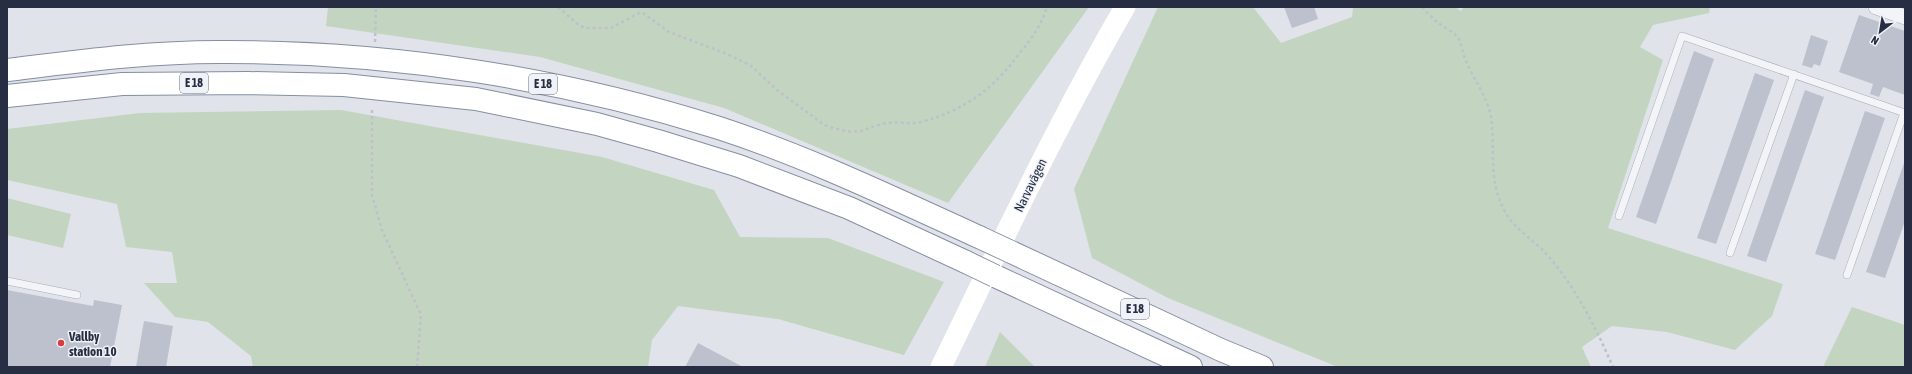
<svg xmlns="http://www.w3.org/2000/svg" width="1912" height="374" viewBox="0 0 1912 374" font-family="'Asap Condensed',sans-serif">
  <rect width="100%" height="100%" fill="#e0e3ea"/>
  <path fill="#c3d5c0" d="M 328,7 L 1089,7 L 948,203 L 724,108 L 540,57 L 326,26 Z
    M 1158,7 L 1253,7 L 1281,43 L 1352,17 L 1353,7 L 1455,7 L 1461,11 L 1464,7 L 1710,7 L 1709,13 L 1653,25 L 1640,47 L 1663,60 L 1608,228 L 1783,284 L 1772,316 L 1735,350 L 1667,332 L 1612,326 L 1582,347 L 1591,367 L 1338,367 L 1168,298 L 1092,258 L 1074,189 Z
    M 341,110 L 602,157 L 714,190 L 740,237 L 828,238 L 944,282 L 904,355 L 778,319 L 678,306 L 652,340 L 648,367 L 253,367 L 251,356 L 208,322 L 175,317 L 144,283 L 177,283 L 172,252 L 126,247 L 117,204 L 7,180 L 7,129 L 140,113 Z
    M 7,198 L 71,214 L 63,248 L 7,235 Z
    M 1852,307 L 1905,325 L 1905,367 L 1823,367 Z
    M 1000,332 L 1035,367 L 985,367 Z"/>
  <path fill="#bcc1cd" d="M 1284,7 L 1314,7 L 1318,19 L 1292,28 Z
    M 1859,15 L 1905,31 L 1905,95 L 1883,87 L 1879,97 L 1870,94 L 1873,84 L 1839,72 Z
    M 1811,35 L 1828,41 L 1820,66 L 1814,64 L 1812,68 L 1802,65 Z
    M 1694,51 L 1714,59 L 1656,224 L 1636,217 Z
    M 1755,73 L 1774,80 L 1716,244 L 1697,238 Z
    M 1805,90 L 1824,97 L 1766,262 L 1747,256 Z
    M 1865,111 L 1885,118 L 1835,260 L 1815,254 Z
    M 1904,163 L 1905,163 L 1905,221 L 1885,278 L 1866,272 Z
    M 7,290 L 93,306 L 94,300 L 122,305 L 110,367 L 7,367 Z
    M 144,321 L 173,326 L 166,367 L 136,367 Z
    M 698,343 L 743,367 L 685,367 Z"/>
  <g fill="none" stroke-linecap="round" stroke-linejoin="round">
    <g stroke="#a8adb8" stroke-width="8">
      <path id="lane" d="M 1619,216 L 1682,36 L 1905,113
        M 1730,253 L 1794,74
        M 1847,275 L 1904,113
        M 7,281 L 77,295"/>
    </g>
    <g stroke="#a8adb8" stroke-width="16">
      <path id="street" d="M 1876,7 L 1905,17"/>
    </g>
    <g stroke="#868ea2" stroke-width="24">
      <path id="highway" d="M 7,70 C 80,61 154,51 228,52 C 393,52 561,78 719,128 C 808,157 893,198 979,237
        M 7,96 L 122,84 L 248,83 L 344,85 L 476,99 L 597,124 L 658,141 L 739,166 L 849,208 L 966,262
        M 1009,251 L 1221,350 L 1262,367
        M 995,276 L 1191,367"/>
    </g>
    <path stroke="#bec1c9" stroke-width="2.5" stroke-dasharray="3 3" stroke-linecap="butt" d="M 558,7 L 580,26 L 586,28 L 611,28 L 639,13 L 643,13 L 669,32 L 727,54 L 750,65 L 777,90 L 823,124 C 833,129 850,133 861,131 C 870,128 879,124 888,123 C 898,121 911,125 921,122 C 965,110 992,90 1019,54 C 1032,38 1041,26 1047,7
      M 1422,7 C 1427,12 1432,18 1437,22 C 1443,27 1452,31 1457,36 C 1461,40 1462,50 1464,56 C 1471,76 1488,97 1491,117 C 1496,152 1487,177 1505,212 C 1515,230 1536,241 1549,257 C 1577,290 1596,328 1613,367
      M 375,42 L 376,7
      M 372,110 L 372,195 L 382,230 L 421,315 L 417,367"/>
    <use href="#lane" stroke="#f3f4f8" stroke-width="7"/>
    <use href="#street" stroke="#f3f4f8" stroke-width="15"/>
    <path stroke="#fff" stroke-width="21" d="M 941,367 C 1000,246 1057,124 1125,7"/>
    <use href="#highway" stroke="#fff" stroke-width="22"/>
    <g stroke="#868ea2" stroke-width="24" stroke-linecap="butt">
      <path id="highway-bridge" d="M 979,237 L 1009,251
        M 966,262 L 995,276"/>
    </g>
    <use href="#highway-bridge" stroke="#fff" stroke-width="22"/>
  </g>
  <circle fill="#d93b40" stroke="#eff2f7" stroke-width="1.5" cx="61" cy="343" r="4"/>
  <g text-anchor="middle" stroke-width="3" stroke-linejoin="round" paint-order="stroke">
    <g fill="#eff2f7" stroke="#636979" stroke-width="1">
      <rect x="180" y="73" width="28" height="20" rx="3"/>
      <rect x="529" y="74" width="28" height="20" rx="3"/>
      <rect x="1121" y="299" width="28" height="20" rx="3"/>
    </g>
    <g font-size="12" font-weight="bold" fill="#272e43">
      <text x="194" y="87">E 18</text>
      <text x="543" y="88">E 18</text>
      <text x="1135" y="313">E 18</text>
    </g>
    <g font-size="13" fill="#272e43" stroke="#eff2f7">
      <text transform="translate(1030 185) rotate(-64)" y="5">Narvavägen</text>
    </g>
    <g font-size="13" font-weight="bold" fill="#272e43" stroke="#eff2f7" text-anchor="start">
      <text x="69" y="341">Vallby<tspan x="69" dy="15">station 10</tspan></text>
    </g>
  </g>
  <rect width="1912" height="374" fill="none" stroke="#272e43" stroke-width="16"/>
  <g transform="translate(1880 32) rotate(211)" stroke="#eff2f7" stroke-width="3" paint-order="stroke">
  <path d="M0-3L7 15L0 10L-7 15Z" fill="#272e43"/>
  <text y="-6" font-size="11" font-weight="bold" text-anchor="middle" fill="#272e43">N</text>
  </g>
</svg>
